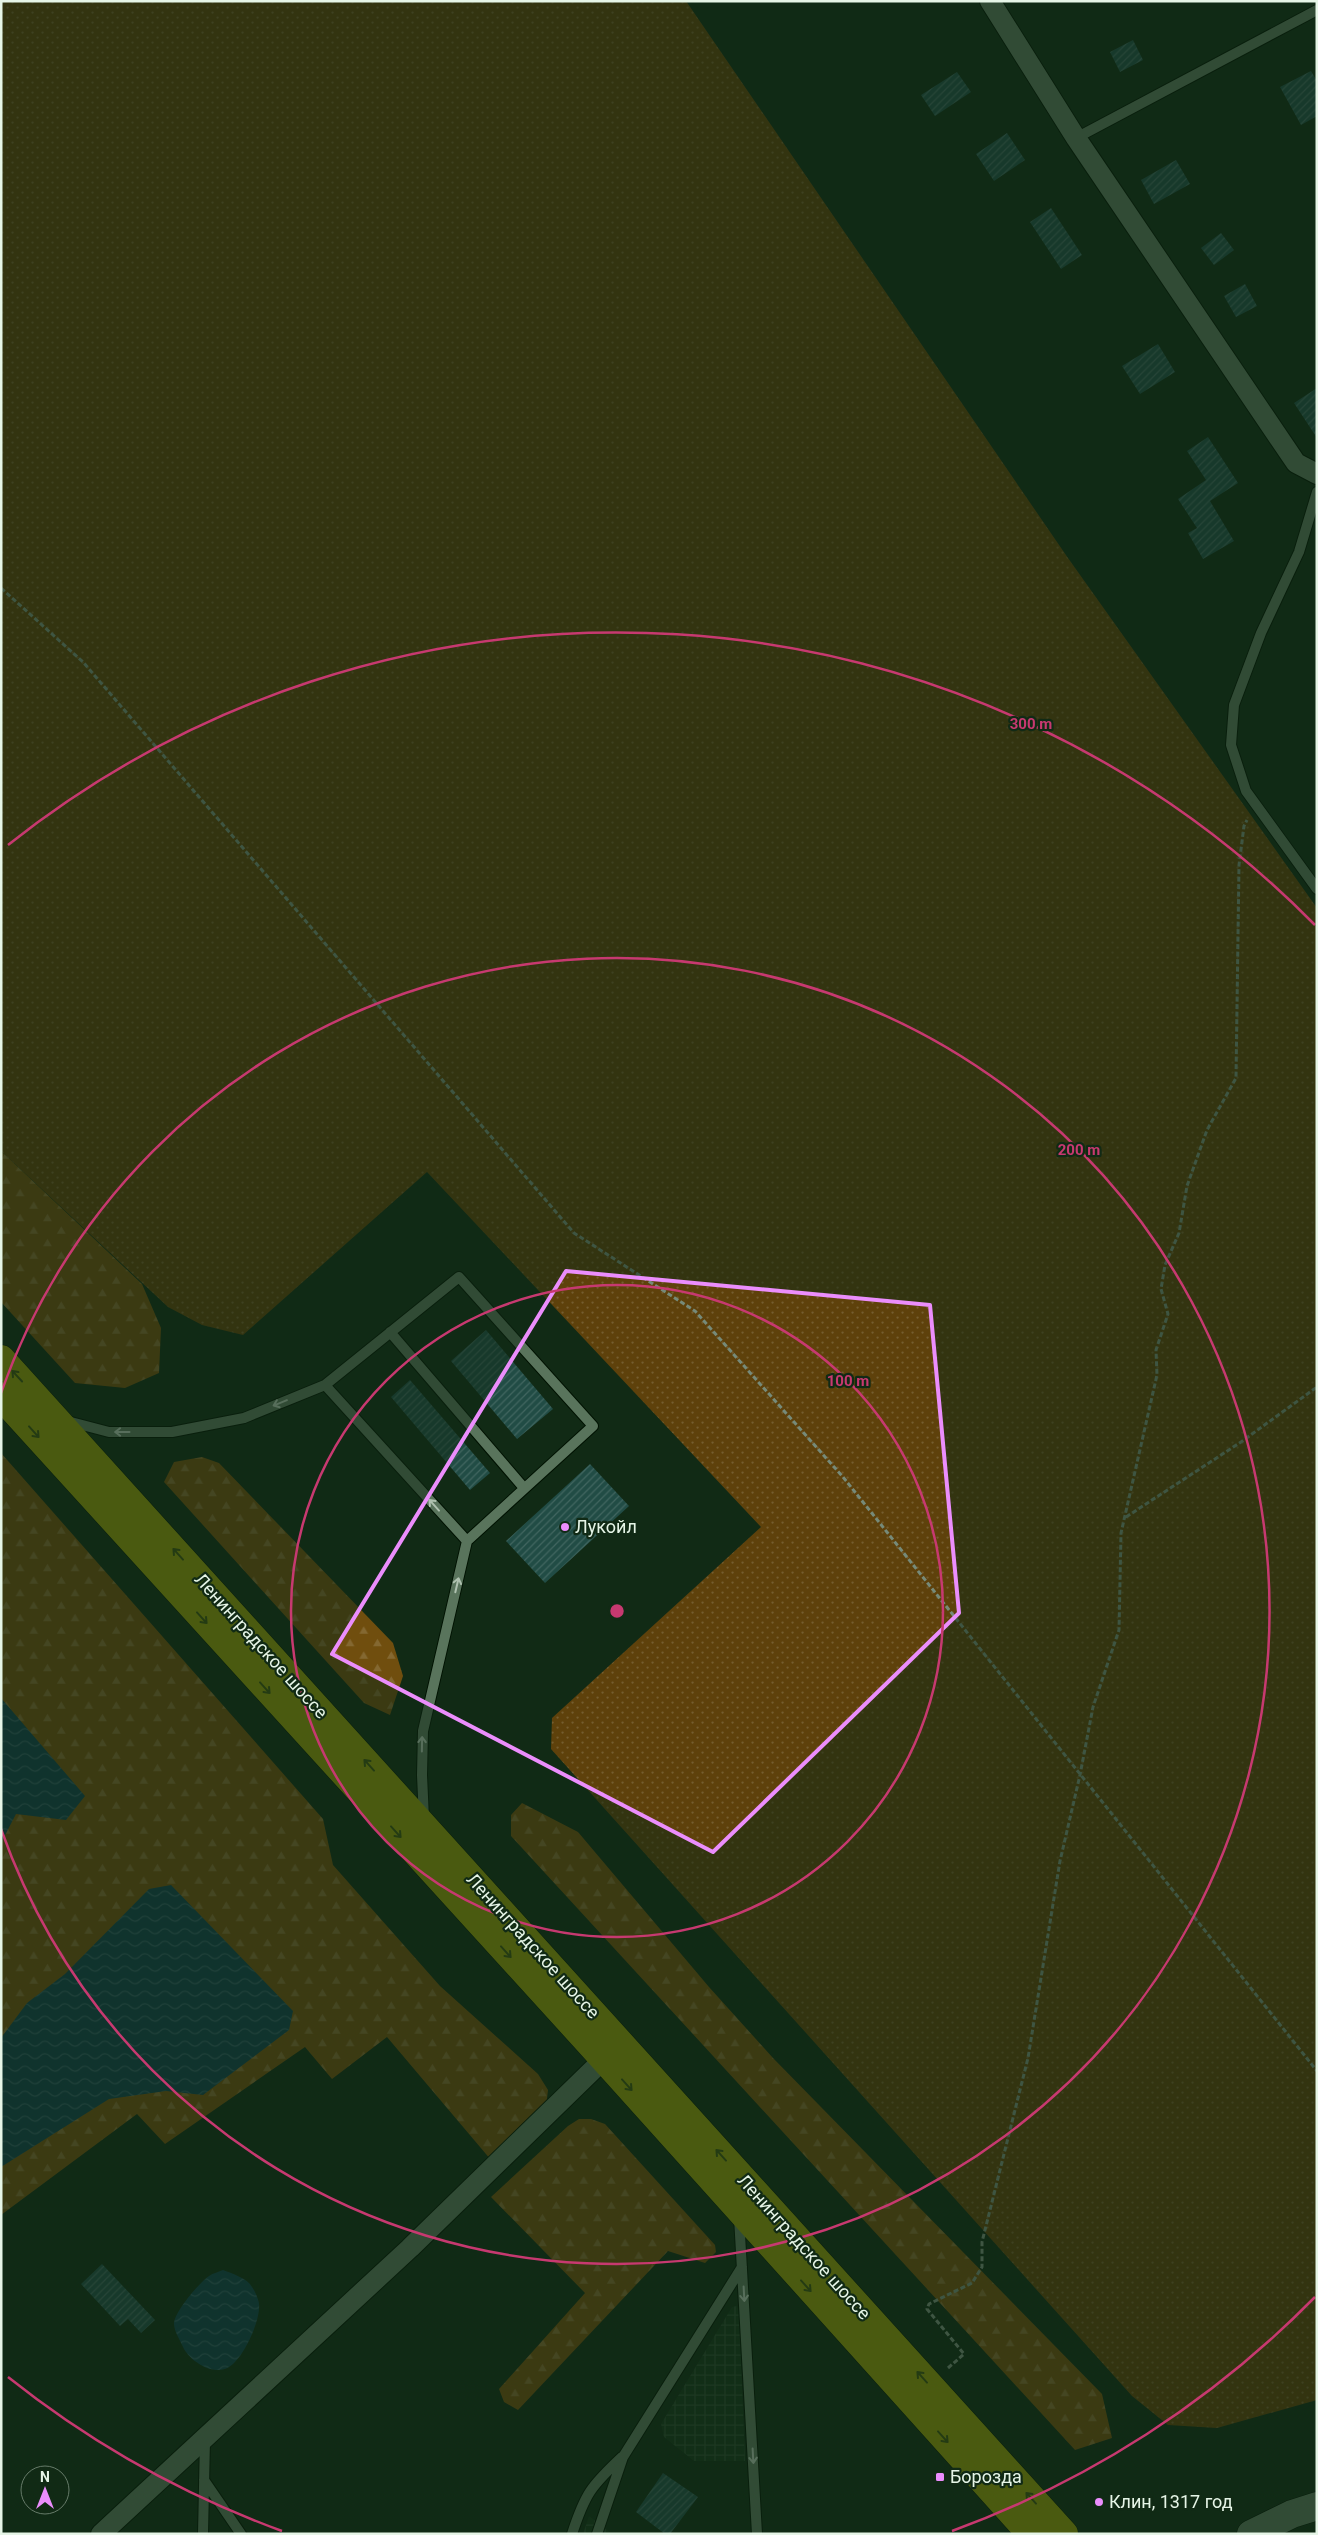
<svg xmlns="http://www.w3.org/2000/svg" width="1318" height="2535" viewBox="0 0 1318 2535" font-family="Roboto,sans-serif">
  <defs>
    <pattern id="industrial-grid" width="8" height="8" patternUnits="userSpaceOnUse" patternTransform="scale(1.25)"><rect width="8" height="8" fill="#15341a"/><path d="M0 4h8M4 0v8" fill="none" stroke="#2c4830"/></pattern>
    <pattern id="grass-dots" width="8" height="8" patternUnits="userSpaceOnUse" patternTransform="scale(1.25)"><rect width="8" height="8" fill="#5e410b"/><path d="M2 2h.1M6 6h.1" fill="none" stroke="#755d2f" stroke-width="1.8" stroke-linecap="round"/></pattern>
    <pattern id="forest-firs" width="22" height="20" patternUnits="userSpaceOnUse" patternTransform="scale(1.25)"><rect width="22" height="20" fill="#704e0e"/><path d="M5 1l3.5 6h-7zM16 11l3.5 6h-7z" fill="#846831"/></pattern>
    <pattern id="water-waves" width="16" height="10" patternUnits="userSpaceOnUse" patternTransform="scale(1.25)"><rect width="16" height="10" fill="#103f4a"/><path d="M0 5q4-4 8 0t8 0" fill="none" stroke="#335b64"/></pattern>
    <pattern id="building-hatch" width="6" height="6" patternUnits="userSpaceOnUse" patternTransform="scale(1.25)"><rect width="6" height="6" fill="#214c45"/><path d="M-1 1l2-2M0 6l6-6M5 7l2-2" fill="none" stroke="#416660"/></pattern>
  </defs>
  <rect width="100%" height="100%" fill="#112a15"/>
  <path fill="url(#industrial-grid)" d="M 737,2306 L 739,2312 L 745,2461 L 694,2461 L 664,2437 L 661,2424 L 732,2307 Z
    M 589,2516 L 612,2534 L 583,2534 Z"/>
  <path fill="url(#grass-dots)" d="M 1,1 L 686,1 L 1068,558 L 1317,908 L 1317,2400 L 1217,2428 L 1168,2425 L 1132,2396 L 551,1749 L 552,1718 L 761,1527 L 427,1172 L 243,1335 L 202,1325 L 168,1307 L 1,1151 Z"/>
  <path fill="url(#forest-firs)" d="M 1,1151 L 142,1284 L 161,1328 L 159,1373 L 125,1388 L 75,1383 L 1,1302 Z
    M 1,1453 L 323,1819 L 333,1865 L 440,1986 L 538,2074 L 548,2090 L 546,2107 L 491,2160 L 387,2037 L 332,2079 L 305,2047 L 165,2144 L 137,2114 L 1,2215 Z
    M 202,1457 L 219,1463 L 393,1643 L 403,1676 L 390,1715 L 364,1703 L 164,1482 L 174,1462 Z
    M 522,1803 L 578,1832 L 709,1987 L 773,2058 L 1102,2394 L 1112,2438 L 1075,2450 L 511,1836 L 511,1815 Z
    M 579,2119 L 591,2119 L 605,2124 L 715,2245 L 716,2252 L 705,2263 L 668,2251 L 518,2410 L 504,2402 L 499,2389 L 585,2293 L 491,2197 L 568,2126 Z"/>
  <path fill="url(#water-waves)" d="M 1,1698 L 85,1796 L 66,1820 L 16,1814 L 1,1843 Z
    M 171,1885 L 293,2011 L 289,2030 L 203,2095 L 166,2091 L 109,2099 L 1,2167 L 1,2038 L 27,2003 L 65,1974 L 149,1889 Z
    M 223,2270 C 233,2274 247,2278 252,2287 C 255,2291 259,2300 259,2304 C 261,2320 242,2364 225,2369 C 210,2374 191,2361 184,2349 C 181,2342 174,2331 174,2324 C 174,2312 199,2283 209,2276 C 213,2273 219,2272 223,2270 Z"/>
  <path fill="url(#building-hatch)" d="M 1133,40 L 1143,60 L 1120,72 L 1110,52 Z
    M 1311,71 L 1317,81 L 1317,116 L 1301,125 L 1280,87 Z
    M 957,72 L 971,92 L 935,116 L 921,95 Z
    M 1007,133 L 1025,160 L 994,181 L 976,154 Z
    M 1176,160 L 1190,184 L 1154,204 L 1141,180 Z
    M 1051,208 L 1082,255 L 1061,269 L 1030,222 Z
    M 1221,233 L 1234,250 L 1214,265 L 1201,248 Z
    M 1245,284 L 1257,306 L 1236,317 L 1224,296 Z
    M 1158,344 L 1175,372 L 1140,394 L 1122,366 Z
    M 1317,388 L 1317,438 L 1294,403 Z
    M 1208,437 L 1238,483 L 1210,501 L 1234,541 L 1203,559 L 1188,533 L 1197,528 L 1178,499 L 1206,480 L 1187,451 Z
    M 486,1330 L 553,1409 L 517,1439 L 451,1361 Z
    M 410,1380 L 490,1473 L 470,1490 L 391,1397 Z
    M 590,1464 L 629,1506 L 545,1583 L 506,1541 Z
    M 102,2264 L 155,2320 L 141,2333 L 128,2319 L 120,2326 L 81,2284 Z
    M 663,2473 L 698,2497 L 670,2534 L 665,2534 L 636,2512 Z"/>
  <g fill="none" stroke-linecap="round" stroke-linejoin="round">
    <g stroke="#001202" stroke-width="12">
      <path id="lane" d="M 1076,138 L 1317,10
        M 1317,492 L 1299,552 L 1261,633 L 1234,705 L 1231,745 L 1246,791 L 1317,889
        M 390,1332 L 524,1488
        M 325,1385 L 467,1541
        M 67,1421 L 109,1432 L 172,1432 L 244,1418 L 325,1385 L 459,1277 L 593,1426 L 467,1541 L 423,1731 L 422,1775 L 424,1819
        M 739,2217 L 757,2534
        M 204,2480 L 241,2534
        M 203,2534 L 205,2439
        M 572,2534 C 585,2494 591,2486 622,2457
        M 597,2534 L 623,2457 L 742,2267"/>
    </g>
    <g stroke="#001202" stroke-width="22">
      <path id="street" d="M 990,1 L 1076,138 L 1296,463 L 1317,474
        M 101,2534 L 410,2248 L 604,2059"/>
    </g>
    <g stroke="#001202" stroke-width="29">
      <path id="secondary" d="M 1251,2534 L 1292,2514 L 1317,2506"/>
    </g>
    <g stroke="#001202" stroke-width="29">
      <path id="highway" d="M 1,1359 L 1064,2534
        M 1,1396 L 604,2059 L 1031,2534"/>
    </g>
    <path stroke="#768a79" stroke-width="3" stroke-dasharray="5 2.5" stroke-linecap="butt" d="M 1,588 L 83,662 L 574,1233 L 695,1311 L 843,1477 L 1317,2071
      M 1126,1517 L 1241,1442 L 1317,1387
      M 948,2368 L 964,2354 L 927,2309 L 929,2304 L 972,2283 L 982,2267 L 982,2242 L 1028,2058 L 1060,1861 L 1080,1775 L 1093,1707 L 1119,1630 L 1121,1533 L 1157,1375 L 1156,1350 L 1168,1314 L 1161,1289 L 1165,1265 L 1179,1233 L 1187,1186 L 1207,1130 L 1236,1078 L 1239,865 L 1244,826 L 1247,820"/>
    <use href="#lane" stroke="#59745c" stroke-width="10"/>
    <use href="#street" stroke="#59745c" stroke-width="20"/>
    <use href="#secondary" stroke="#59745c" stroke-width="28"/>
    <use href="#highway" stroke="#90960a" stroke-width="28"/>
  </g>
  <defs><path id="oneway-shaft" d="M-6 0H5M1.5-3L5.5 0L1.5 3" fill="none" stroke-width="1.6" stroke-linecap="round" stroke-linejoin="round" transform="scale(1.25)"/></defs>
  <g stroke="#3d5011">
    <use href="#oneway-shaft" transform="translate(17 1376) rotate(-133)"/>
    <use href="#oneway-shaft" transform="translate(34 1432) rotate(48)"/>
    <use href="#oneway-shaft" transform="translate(178 1554) rotate(-132)"/>
    <use href="#oneway-shaft" transform="translate(202 1618) rotate(48)"/>
    <use href="#oneway-shaft" transform="translate(265 1688) rotate(48)"/>
    <use href="#oneway-shaft" transform="translate(369 1765) rotate(-132)"/>
    <use href="#oneway-shaft" transform="translate(396 1832) rotate(48)"/>
    <use href="#oneway-shaft" transform="translate(506 1952) rotate(48)"/>
    <use href="#oneway-shaft" transform="translate(627 2085) rotate(48)"/>
    <use href="#oneway-shaft" transform="translate(721 2155) rotate(-132)"/>
    <use href="#oneway-shaft" transform="translate(806 2286) rotate(48)"/>
    <use href="#oneway-shaft" transform="translate(922 2377) rotate(-132)"/>
    <use href="#oneway-shaft" transform="translate(943 2437) rotate(48)"/>
    <use href="#oneway-shaft" transform="translate(1031 2498) rotate(-132)"/>
  </g>
  <g stroke="#aec1af">
    <use href="#oneway-shaft" transform="translate(280 1403) rotate(158)"/>
    <use href="#oneway-shaft" transform="translate(122 1432) rotate(180)"/>
    <use href="#oneway-shaft" transform="translate(434 1505) rotate(-132)"/>
    <use href="#oneway-shaft" transform="translate(457 1585) rotate(-77)"/>
    <use href="#oneway-shaft" transform="translate(422 1744) rotate(-89)"/>
    <use href="#oneway-shaft" transform="translate(744 2294) rotate(87)"/>
    <use href="#oneway-shaft" transform="translate(753 2456) rotate(87)"/>
  </g>
  <path d="M0 0H1318V2535H0ZM 566,1271 L 930,1305 L 959,1613 L 713,1852 L 332,1654 Z" fill="#112a15" fill-opacity=".55" fill-rule="evenodd"/>
  <path fill="none" stroke="#eb8dfc" stroke-width="4" stroke-linejoin="round" d="M 566,1271 L 930,1305 L 959,1613 L 713,1852 L 332,1654 Z"/>
  <g fill="none" stroke="#c73970" stroke-width="2.5">
    <circle cx="617" cy="1611" r="326"/>
    <path d="M1 1393A653 653 0 1 1 1 1829"/>
    <path d="M1315 2297A979 979 0 0 1 952 2531M282 2531A979 979 0 0 1 8 2377M8 845A979 979 0 0 1 1315 925"/>
  </g>
  <g fill="#eb8dfc" stroke="#112a15" stroke-width="2">
    <circle cx="565" cy="1527" r="5"/>
    <rect x="935" y="2472" width="10" height="10" rx="2.5"/>
    <circle cx="1099" cy="2502" r="5"/>
  </g>
  <g text-anchor="middle" stroke-width="4.5" stroke-linejoin="round" paint-order="stroke">
    <g font-size="18" fill="#e6f5e7" stroke="#112a15" text-anchor="start">
      <text x="575" y="1533">Лукойл</text>
      <text x="950" y="2483">Борозда</text>
      <text x="1109" y="2508">Клин, 1317 год</text>
    </g>
    <g font-size="18" fill="#e6f5e7" stroke="#112a15">
      <text transform="translate(261 1646) rotate(48)" y="6">Ленинградское шоссе</text>
      <text transform="translate(533 1946) rotate(48)" y="6">Ленинградское шоссе</text>
      <text transform="translate(804 2247) rotate(48)" y="6">Ленинградское шоссе</text>
    </g>
  </g>
  <circle cx="617" cy="1611" r="8" fill="#c73970" stroke="#112a15" stroke-width="2.5"/>
  <g font-size="15" text-anchor="middle" font-weight="bold" fill="#c73970" stroke="#112a15" stroke-width="4.5" stroke-linejoin="round" paint-order="stroke">
    <text x="1031" y="729">300 m</text>
    <text x="1079" y="1155">200 m</text>
    <text x="848" y="1386">100 m</text>
  </g>
  <rect width="1318" height="2535" fill="none" stroke="#e6f5e7" stroke-width="5"/>
  <g transform="translate(45 2490)"><circle r="24" fill="#112a15" stroke="#667b69"/>
  <path d="M0-4L9 19L0 12L-9 19Z" fill="#eb8dfc"/>
  <text y="-8" font-size="14" font-weight="bold" text-anchor="middle" fill="#e6f5e7">N</text>
  </g>
</svg>
